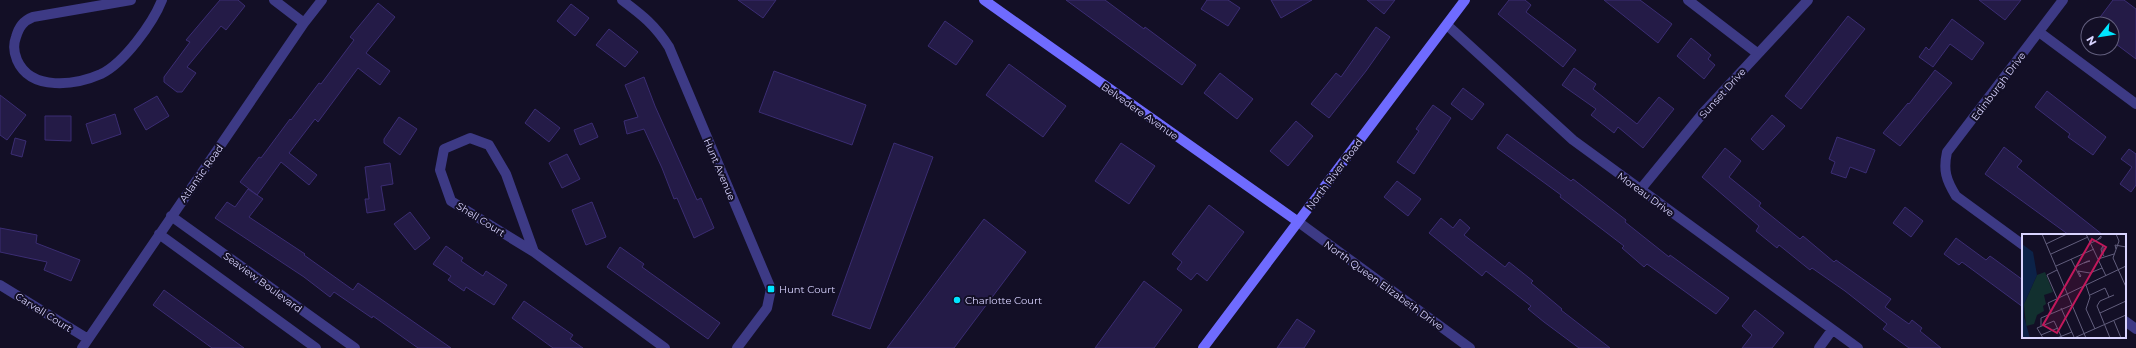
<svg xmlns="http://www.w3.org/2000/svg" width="2136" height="348" viewBox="0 0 2136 348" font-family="Montserrat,sans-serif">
  <rect width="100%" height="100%" fill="#130f26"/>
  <path fill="#241b47" stroke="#3b2d73" d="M 220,0 L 238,0 L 245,6 L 226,30 L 221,26 L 187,67 L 196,73 L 182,92 L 177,92 L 164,82 L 164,77 L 190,42 L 186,40 Z
    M 738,0 L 776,0 L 763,18 Z
    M 1066,0 L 1105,0 L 1144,29 L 1145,27 L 1196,65 L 1182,85 Z
    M 1207,0 L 1228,0 L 1240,8 L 1228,26 L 1201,9 Z
    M 1271,0 L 1312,0 L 1281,18 Z
    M 1367,0 L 1395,0 L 1384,14 Z
    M 1509,0 L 1525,0 L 1531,5 L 1526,12 L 1576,50 L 1563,67 L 1498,14 Z
    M 1604,0 L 1640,0 L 1672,24 L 1658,43 Z
    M 1979,0 L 2021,0 L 2005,20 Z
    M 2113,0 L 2124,0 L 2136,9 L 2136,59 L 2112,41 L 2112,24 L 2095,24 Z
    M 378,3 L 395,17 L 366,53 L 390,71 L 380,85 L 358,68 L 318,122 L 315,119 L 289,153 L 317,175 L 309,185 L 281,162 L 257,195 L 240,182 L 259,157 L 261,158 L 290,119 L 291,120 L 319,83 L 321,84 L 354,40 L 350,37 Z
    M 571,4 L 589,18 L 575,36 L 557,21 Z
    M 1848,16 L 1865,29 L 1801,109 L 1785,96 Z
    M 1952,19 L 1984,43 L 1972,60 L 1950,44 L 1933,67 L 1919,57 L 1926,47 L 1929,50 Z
    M 945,21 L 973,41 L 956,65 L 928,46 Z
    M 1376,27 L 1390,37 L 1366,71 L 1329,118 L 1311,104 L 1336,73 L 1341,77 Z
    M 609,29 L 638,52 L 625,67 L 596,45 Z
    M 1691,38 L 1711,55 L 1708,59 L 1715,65 L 1704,79 L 1677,56 Z
    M 1009,64 L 1066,106 L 1043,137 L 986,95 Z
    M 1574,68 L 1596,84 L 1593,89 L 1637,124 L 1659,97 L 1674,109 L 1643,148 L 1618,127 L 1614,133 L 1591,115 L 1596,109 L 1562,85 Z
    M 1935,70 L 1952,83 L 1900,146 L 1883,133 L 1908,103 L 1909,104 Z
    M 774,71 L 866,105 L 852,145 L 759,112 Z
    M 1220,73 L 1253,99 L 1237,119 L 1204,93 Z
    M 644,77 L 655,106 L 697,200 L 701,198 L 714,228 L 694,238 L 677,198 L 674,199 L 662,168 L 644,129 L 627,134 L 624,121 L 638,117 L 625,85 Z
    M 1463,88 L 1484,104 L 1472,120 L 1451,104 Z
    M 2047,91 L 2106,137 L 2093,155 L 2068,137 L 2070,134 L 2035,107 Z
    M 0,95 L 26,115 L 7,140 L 0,135 Z
    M 157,96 L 169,116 L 146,130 L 134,109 Z
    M 1433,105 L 1451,118 L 1414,174 L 1397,162 L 1419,131 L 1416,129 Z
    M 535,109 L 560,128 L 549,142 L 525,123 Z
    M 115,114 L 121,134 L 92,144 L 86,124 Z
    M 1772,115 L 1785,126 L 1763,150 L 1751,139 Z
    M 45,116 L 71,116 L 71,141 L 45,140 Z
    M 399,117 L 417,129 L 400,155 L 384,143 L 384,139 Z
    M 1296,121 L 1313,136 L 1288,166 L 1270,151 Z
    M 592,123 L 598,137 L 580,145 L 574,130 Z
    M 1507,134 L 1571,181 L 1573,179 L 1626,220 L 1625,222 L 1669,257 L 1670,255 L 1729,298 L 1716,314 L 1647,264 L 1644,267 L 1622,248 L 1624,246 L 1560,197 L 1561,195 L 1497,148 Z
    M 1837,137 L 1875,150 L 1866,173 L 1850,167 L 1846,178 L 1831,173 L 1835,162 L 1829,159 Z
    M 15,138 L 26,141 L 22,157 L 11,154 Z
    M 894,143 L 933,157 L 870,329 L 832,315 Z
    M 1121,143 L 1155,166 L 1129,204 L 1095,181 Z
    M 2004,147 L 2022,161 L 2017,167 L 2103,235 L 2069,235 L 1985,174 Z
    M 1725,148 L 1741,161 L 1729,177 L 1761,203 L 1759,206 L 1800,239 L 1803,236 L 1834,262 L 1836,260 L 1891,299 L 1885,307 L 1909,324 L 1912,320 L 1922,328 L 1920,331 L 1941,348 L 1909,348 L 1883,329 L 1887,324 L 1845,291 L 1812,268 L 1810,270 L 1779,245 L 1777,248 L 1756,231 L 1759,226 L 1702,177 Z
    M 2129,149 L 2136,154 L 2136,185 L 2131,192 L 2120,184 L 2132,167 L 2121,159 Z
    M 567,154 L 580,179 L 562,188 L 549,163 Z
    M 390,163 L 393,184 L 381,186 L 385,210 L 367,213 L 365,199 L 369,199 L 365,167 Z
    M 1397,181 L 1421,199 L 1408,216 L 1384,197 Z
    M 248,189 L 263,199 L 249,217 L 305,254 L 304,255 L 353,290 L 358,283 L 451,348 L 418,348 L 373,316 L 372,318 L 334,292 L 330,297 L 304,277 L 215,218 L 227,202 L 235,207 Z
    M 592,202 L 606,237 L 586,245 L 572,210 Z
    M 1209,205 L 1244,232 L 1207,281 L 1197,273 L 1191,280 L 1177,269 L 1182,262 L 1172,254 Z
    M 1905,207 L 1923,221 L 1911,237 L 1893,223 Z
    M 410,212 L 430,238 L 415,250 L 394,224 Z
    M 1441,218 L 1453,228 L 1460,219 L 1470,228 L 1464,235 L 1505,267 L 1509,262 L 1533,281 L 1531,283 L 1562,309 L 1561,310 L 1610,348 L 1579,348 L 1544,322 L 1528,309 L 1531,306 L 1486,271 L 1482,276 L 1429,233 Z
    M 984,219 L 1026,252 L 954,348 L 887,348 Z
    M 0,228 L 37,235 L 36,243 L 80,260 L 71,281 L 44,270 L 47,262 L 0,252 Z
    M 1956,238 L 1986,260 L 1990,256 L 2023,280 L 2023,307 L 1962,262 L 1959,265 L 1944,254 Z
    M 446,246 L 463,258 L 461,261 L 483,276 L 486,271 L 507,285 L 494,305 L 466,287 L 464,291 L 448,280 L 451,276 L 433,264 Z
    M 620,247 L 644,264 L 642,267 L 720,323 L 708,339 L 607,267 Z
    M 1144,281 L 1182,310 L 1154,348 L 1095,348 Z
    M 164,290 L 201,317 L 244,348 L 212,348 L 190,332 L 153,305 Z
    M 524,301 L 573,335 L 570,339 L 583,348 L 553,348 L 512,318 Z
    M 1755,310 L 1784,333 L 1772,348 L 1742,348 L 1752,335 L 1742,326 Z
    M 1297,319 L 1315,331 L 1304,348 L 1277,348 Z"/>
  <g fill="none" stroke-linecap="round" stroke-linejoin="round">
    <path stroke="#3d3a85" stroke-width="10" d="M 131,0 L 33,17 C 23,21 19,27 16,37 C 13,45 14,53 17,60 C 31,92 76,85 101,74 C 124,63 153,23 162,0
      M 274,0 L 304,23
      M 622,0 C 642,15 655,25 669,47 L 771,289 L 767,308 L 737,348
      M 1688,0 L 1757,53
      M 1447,25 L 1573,140 L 1858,348
      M 2039,32 L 2136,104
      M 1640,190 L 1703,113 L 1808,0
      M 171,216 L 355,348
      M 1297,221 L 1470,348
      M 159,234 L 316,348
      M 2023,245 L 1956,196 C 1946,180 1943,170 1947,152 L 2063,0
      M 534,252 L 506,174 L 489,145 L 470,138 L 444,149 L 440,170 L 451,201 L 534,252 L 665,348
      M 0,285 L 88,339
      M 2125,321 L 2136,329
      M 82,348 L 304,23 L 322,0
      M 1819,348 L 1832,330"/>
    <path stroke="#6f6bff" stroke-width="10" d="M 984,0 L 1297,221
      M 1203,348 L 1465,0"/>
  </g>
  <g fill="#00e5ff" stroke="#130f26" stroke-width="1.5">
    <rect x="767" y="285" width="8" height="8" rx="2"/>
    <circle cx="957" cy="300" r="4"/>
  </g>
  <g text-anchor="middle" stroke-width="4" stroke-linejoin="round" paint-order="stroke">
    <g font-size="10" fill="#d9d4ff" stroke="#130f26">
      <text transform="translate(1998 86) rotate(-53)" y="4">Edinburgh Drive</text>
      <text transform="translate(1722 93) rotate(-48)" y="4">Sunset Drive</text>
      <text transform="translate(1140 111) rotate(35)" y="4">Belvedere Avenue</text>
      <text transform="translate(720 169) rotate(67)" y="4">Hunt Avenue</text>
      <text transform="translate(201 173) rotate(-55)" y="4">Atlantic Road</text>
      <text transform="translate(1334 174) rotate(-53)" y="4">North River Road</text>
      <text transform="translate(1646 194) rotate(36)" y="4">Moreau Drive</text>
      <text transform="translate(481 219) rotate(32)" y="4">Shell Court</text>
      <text transform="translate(263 282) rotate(36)" y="4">Seaview Boulevard</text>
      <text transform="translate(1384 285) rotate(36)" y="4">North Queen Elizabeth Drive</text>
      <text transform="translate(44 312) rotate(32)" y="4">Carvell Court</text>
    </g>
    <g font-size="10" fill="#d9d4ff" stroke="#130f26" text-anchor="start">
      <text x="779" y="293">Hunt Court</text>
      <text x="965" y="304">Charlotte Court</text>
    </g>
  </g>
  <g transform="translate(2022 234)">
    <rect width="104" height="104" fill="#130f26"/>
    <path d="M 23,38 L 31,58 L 22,61 L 24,70 L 21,72 L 22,77 L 15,81 L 12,90 L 4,92 L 2,70 L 15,41 Z" fill="#12302f"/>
    <path d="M 0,10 L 11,18 L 15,41 L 2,70 L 2,83 L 8,104 L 0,104 Z" fill="#0c2248"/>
    <path fill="none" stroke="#625e7d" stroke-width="1" d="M 20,0 L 64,104M 64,0 L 84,42M 94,0 L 97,7 L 91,24 L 104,53M 69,9 L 79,4 L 79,2 L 76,5M 24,10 L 45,0M 94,15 L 93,11 L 104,13M 29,20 L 66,3M 81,20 L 81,12 L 79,15 L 80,19 L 82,22M 49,25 L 58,43 L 59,42 L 56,37M 76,25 L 92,20M 34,32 L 72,15M 53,33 L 66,27 L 68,27 L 62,29M 56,37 L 68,39 L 80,34M 64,51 L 68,63 L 64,75 L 73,95M 45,60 L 104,32M 68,61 L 83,54 L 87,63M 35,64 L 25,41 L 35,36M 39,74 L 52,103M 29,79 L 26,69 L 45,60M 78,79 L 104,67M 92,87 L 99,104M 19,92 L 19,84 L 50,71M 19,101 L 36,94M 21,104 L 15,94 L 32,87 L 40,104M 35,104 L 50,98M 52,104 L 104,81M 88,104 L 75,72 L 78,67 L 92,61"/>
    <path fill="#c2185b" fill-opacity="0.15" stroke="#c2185b" stroke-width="2" d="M 70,5 L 84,13 L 35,99 L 21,91 Z"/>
    <rect width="104" height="104" fill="none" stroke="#d9d4ff" stroke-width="2"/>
  </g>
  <g transform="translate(2100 36) rotate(240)"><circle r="19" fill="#130f26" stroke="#625e7d"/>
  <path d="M0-3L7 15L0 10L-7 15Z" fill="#00e5ff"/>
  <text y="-6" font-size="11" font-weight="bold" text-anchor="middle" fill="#d9d4ff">N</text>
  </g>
</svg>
